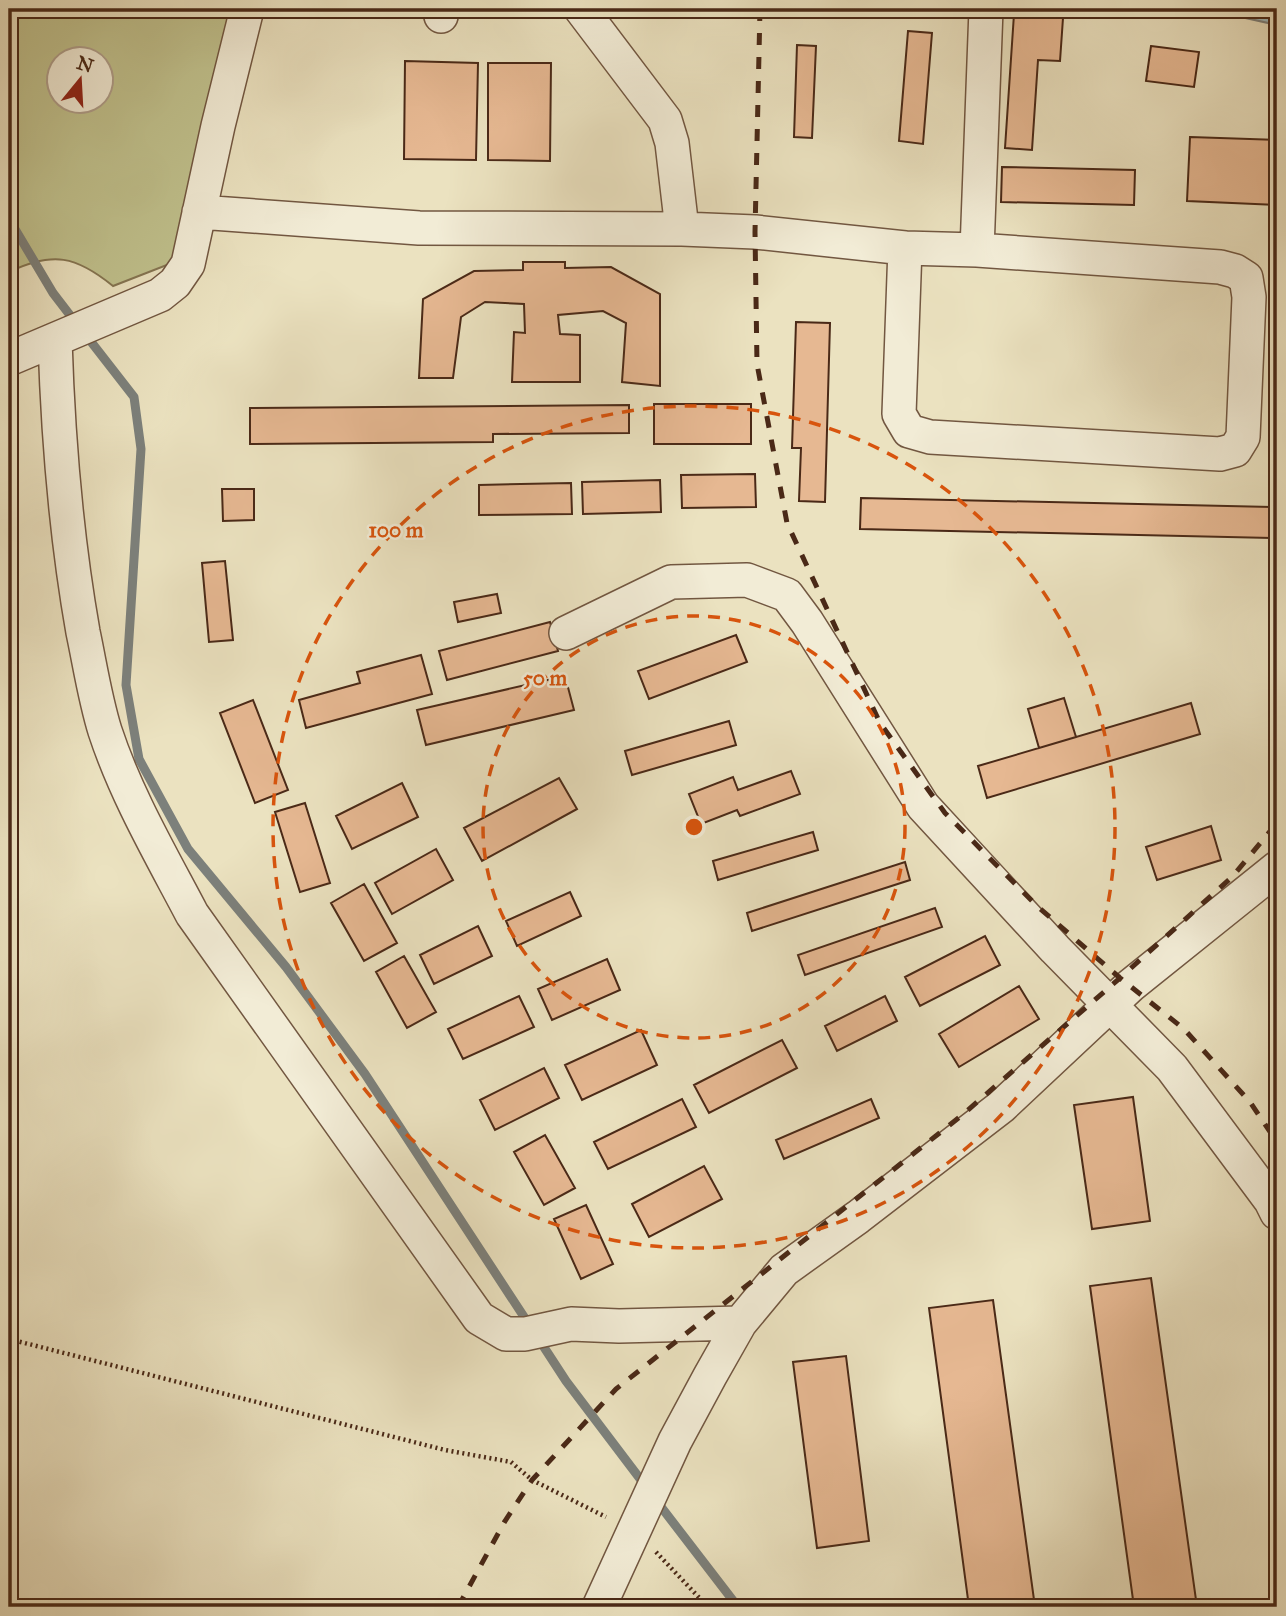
<svg xmlns="http://www.w3.org/2000/svg" width="1286" height="1616" viewBox="0 0 1286 1616" font-family="'IM FELL Great Primer',serif">
  <rect width="100%" height="100%" fill="#ebe2c0"/>
  <filter id="stains"><feTurbulence type="fractalNoise" baseFrequency=".00286" numOctaves="4"/><feColorMatrix values="0 0 0 0 .2 0 0 0 0 .09 0 0 0 0 .02 0 0 0 .5 -.17"/></filter>
  <radialGradient id="worn" r=".72"><stop offset=".6" stop-color="#630" stop-opacity="0"/><stop offset="1" stop-color="#630" stop-opacity=".3"/></radialGradient>
  <path fill="#c0c18d" stroke="#857552" stroke-width="2" fill-rule="evenodd" d="M 9,9 L 230,9 L 172,263 L 113,286 C 76,256 53,251 9,272 ZM 60,60 L 102,60 L 102,102 L 60,102 Z"/>
  <path fill="#9ebabe" stroke="#7c807b" stroke-width="2" d="M 1205,9 L 1277,9 L 1277,25 Z"/>
  <g fill="none" stroke-linecap="round" stroke-linejoin="round">
    <path stroke="#7c807b" stroke-width="9" d="M 9,219 L 53,293 L 76,323
      M 85,334 L 134,397 L 141,449 L 126,685 L 139,759 L 188,849 L 286,967 L 365,1074 L 530,1326
      M 538,1338 L 566,1381 L 647,1488
      M 655,1499 L 738,1607"/>
  </g>
  <path fill="#e6b892" stroke="#4a2917" stroke-width="2" d="M 1014,14 L 1063,18 L 1060,61 L 1038,60 L 1032,150 L 1005,148 Z
    M 908,31 L 932,33 L 923,144 L 899,141 Z
    M 797,45 L 816,46 L 812,138 L 794,137 Z
    M 1151,46 L 1199,52 L 1194,87 L 1146,81 Z
    M 405,61 L 478,63 L 476,160 L 404,159 Z
    M 488,63 L 551,63 L 550,161 L 488,160 Z
    M 1190,137 L 1277,140 L 1277,205 L 1187,201 Z
    M 1002,167 L 1135,170 L 1134,205 L 1001,202 Z
    M 523,262 L 565,262 L 565,268 L 611,267 L 660,294 L 660,386 L 622,382 L 626,323 L 603,311 L 558,315 L 560,334 L 580,335 L 580,382 L 512,382 L 514,332 L 525,333 L 524,304 L 485,302 L 461,317 L 453,378 L 419,378 L 423,299 L 474,271 L 523,270 Z
    M 796,322 L 830,323 L 825,502 L 799,501 L 801,448 L 792,448 Z
    M 654,404 L 751,404 L 751,444 L 654,444 Z
    M 629,405 L 629,433 L 493,434 L 493,442 L 250,444 L 250,408 Z
    M 755,474 L 756,507 L 682,508 L 681,475 Z
    M 660,480 L 661,512 L 583,514 L 582,482 Z
    M 571,483 L 572,514 L 479,515 L 479,485 Z
    M 222,489 L 254,489 L 254,520 L 223,521 Z
    M 861,498 L 1277,507 L 1277,538 L 860,529 Z
    M 225,561 L 233,640 L 209,642 L 202,563 Z
    M 497,594 L 501,613 L 458,622 L 454,602 Z
    M 550,622 L 558,651 L 447,680 L 439,651 Z
    M 736,635 L 747,662 L 649,699 L 638,671 Z
    M 421,655 L 432,694 L 306,728 L 299,700 L 360,683 L 357,672 Z
    M 565,676 L 574,710 L 426,745 L 417,710 Z
    M 1064,698 L 1076,737 L 1039,748 L 1028,709 Z
    M 253,700 L 288,790 L 255,803 L 220,713 Z
    M 1191,703 L 1200,734 L 987,798 L 978,766 Z
    M 729,721 L 736,745 L 632,775 L 625,751 Z
    M 791,771 L 800,794 L 740,816 L 737,810 L 701,824 L 689,794 L 733,777 L 738,790 Z
    M 559,778 L 577,809 L 482,861 L 464,828 Z
    M 402,783 L 418,817 L 352,849 L 336,816 Z
    M 305,803 L 330,883 L 300,892 L 275,812 Z
    M 1211,826 L 1221,860 L 1157,880 L 1146,847 Z
    M 813,832 L 818,850 L 718,880 L 713,861 Z
    M 436,849 L 453,880 L 392,914 L 375,883 Z
    M 905,862 L 910,880 L 752,931 L 747,913 Z
    M 364,884 L 397,943 L 364,961 L 331,903 Z
    M 570,892 L 581,916 L 517,946 L 506,921 Z
    M 935,908 L 942,927 L 805,975 L 798,955 Z
    M 478,926 L 492,956 L 434,984 L 420,955 Z
    M 985,936 L 1000,965 L 920,1006 L 905,977 Z
    M 404,956 L 436,1012 L 407,1028 L 376,972 Z
    M 607,959 L 620,990 L 552,1020 L 538,989 Z
    M 1019,986 L 1039,1019 L 959,1067 L 939,1034 Z
    M 519,996 L 534,1027 L 463,1059 L 448,1029 Z
    M 885,996 L 897,1021 L 837,1051 L 825,1026 Z
    M 641,1030 L 657,1065 L 582,1100 L 565,1065 Z
    M 782,1040 L 797,1068 L 709,1113 L 694,1085 Z
    M 544,1068 L 559,1098 L 495,1130 L 480,1100 Z
    M 1133,1097 L 1150,1221 L 1092,1229 L 1074,1105 Z
    M 682,1099 L 696,1127 L 608,1169 L 594,1142 Z
    M 871,1099 L 879,1118 L 784,1159 L 776,1140 Z
    M 545,1135 L 575,1188 L 544,1205 L 514,1152 Z
    M 704,1166 L 722,1199 L 649,1237 L 632,1204 Z
    M 586,1205 L 613,1264 L 581,1279 L 554,1219 Z
    M 1151,1278 L 1197,1607 L 1134,1607 L 1090,1286 Z
    M 993,1300 L 1035,1607 L 969,1607 L 929,1308 Z
    M 846,1356 L 869,1541 L 817,1548 L 793,1362 Z"/>
  <g fill="none" stroke-linecap="round" stroke-linejoin="round">
    <g stroke="#725741" stroke-width="36">
      <path id="minor" d="M 441,9 L 441,16
        M 581,9 L 665,120 L 672,143 L 682,229
        M 199,212 L 419,228 L 682,229 L 755,232 L 905,248
        M 905,248 L 977,250 L 1220,267 L 1235,271 L 1246,278 L 1249,297 L 1243,437 L 1235,450 L 1220,454 L 930,437 L 909,431 L 899,414 Z
        M 977,250 L 986,9
        M 55,340 C 58,437 66,536 83,632 C 90,665 95,699 105,731 C 126,795 161,855 192,914 L 479,1318 L 506,1334 L 525,1334 L 571,1324 L 619,1326 L 740,1323
        M 9,359 L 160,295 L 175,283 L 188,264 L 218,126 L 247,9
        M 566,633 L 671,582 L 747,580 L 787,595 L 807,622 L 923,806 L 1055,949 L 1172,1068 L 1271,1201 L 1277,1213
        M 599,1607 L 675,1441 L 710,1376 L 740,1323 L 784,1270 L 858,1217 L 1001,1107 L 1130,986 L 1277,868"/>
    </g>
    <path stroke="#4a2917" stroke-width="4.5" stroke-dasharray="2 3.5" stroke-linecap="butt" d="M 9,1339 L 445,1450 L 511,1462 L 532,1480 L 606,1517
      M 656,1552 L 708,1607"/>
    <use href="#minor" stroke="#f2ecd6" stroke-width="33"/>
    <path stroke="#4a2917" stroke-width="5" stroke-dasharray="12 12" stroke-linecap="butt" d="M 760,9 L 755,232 L 757,364 L 787,523 L 880,723 L 945,813 L 1037,906 L 1120,978 L 1184,1029 L 1250,1102 L 1277,1142
      M 458,1607 L 505,1521 L 532,1480 L 616,1389 L 961,1116 L 1120,978 L 1232,877 L 1277,823"/>
  </g>
  <g fill="none" stroke="#d8540d" stroke-width="3.5" stroke-dasharray="12 9">
    <circle cx="694" cy="827" r="211"/>
    <circle cx="694" cy="827" r="421"/>
  </g>
  <circle cx="694" cy="827" r="10" fill="#d8540d" stroke="#f2ecd6" stroke-width="3.5"/>
  <g font-size="21" text-anchor="middle" font-weight="bold" fill="#d8540d" stroke="#f2ecd6" stroke-width="5" stroke-linejoin="round" paint-order="stroke">
    <text x="396" y="537">100 m</text>
    <text x="545" y="685">50 m</text>
  </g>
  <rect width="1286" height="1616" fill="none" stroke="#ebe2c0" stroke-width="35"/>
  <rect x="10" y="10" width="1265" height="1595" fill="none" stroke="#4a2917" stroke-width="3.5"/>
  <rect x="18" y="18" width="1251" height="1581" fill="none" stroke="#4a2917" stroke-width="2"/>
  <g transform="translate(80 80) rotate(18)"><circle r="33" fill="#f2ecd6" stroke="#af9e8a" stroke-width="2"/>
  <path d="M0-5L12 26L0 18L-12 26Z" fill="#8f2418"/>
  <text y="-10" font-size="19" font-weight="bold" text-anchor="middle" fill="#4a2917">N</text>
  </g>
  <rect width="100%" height="100%" filter="url(#stains)"/>
  <rect width="100%" height="100%" fill="url(#worn)"/>
</svg>
